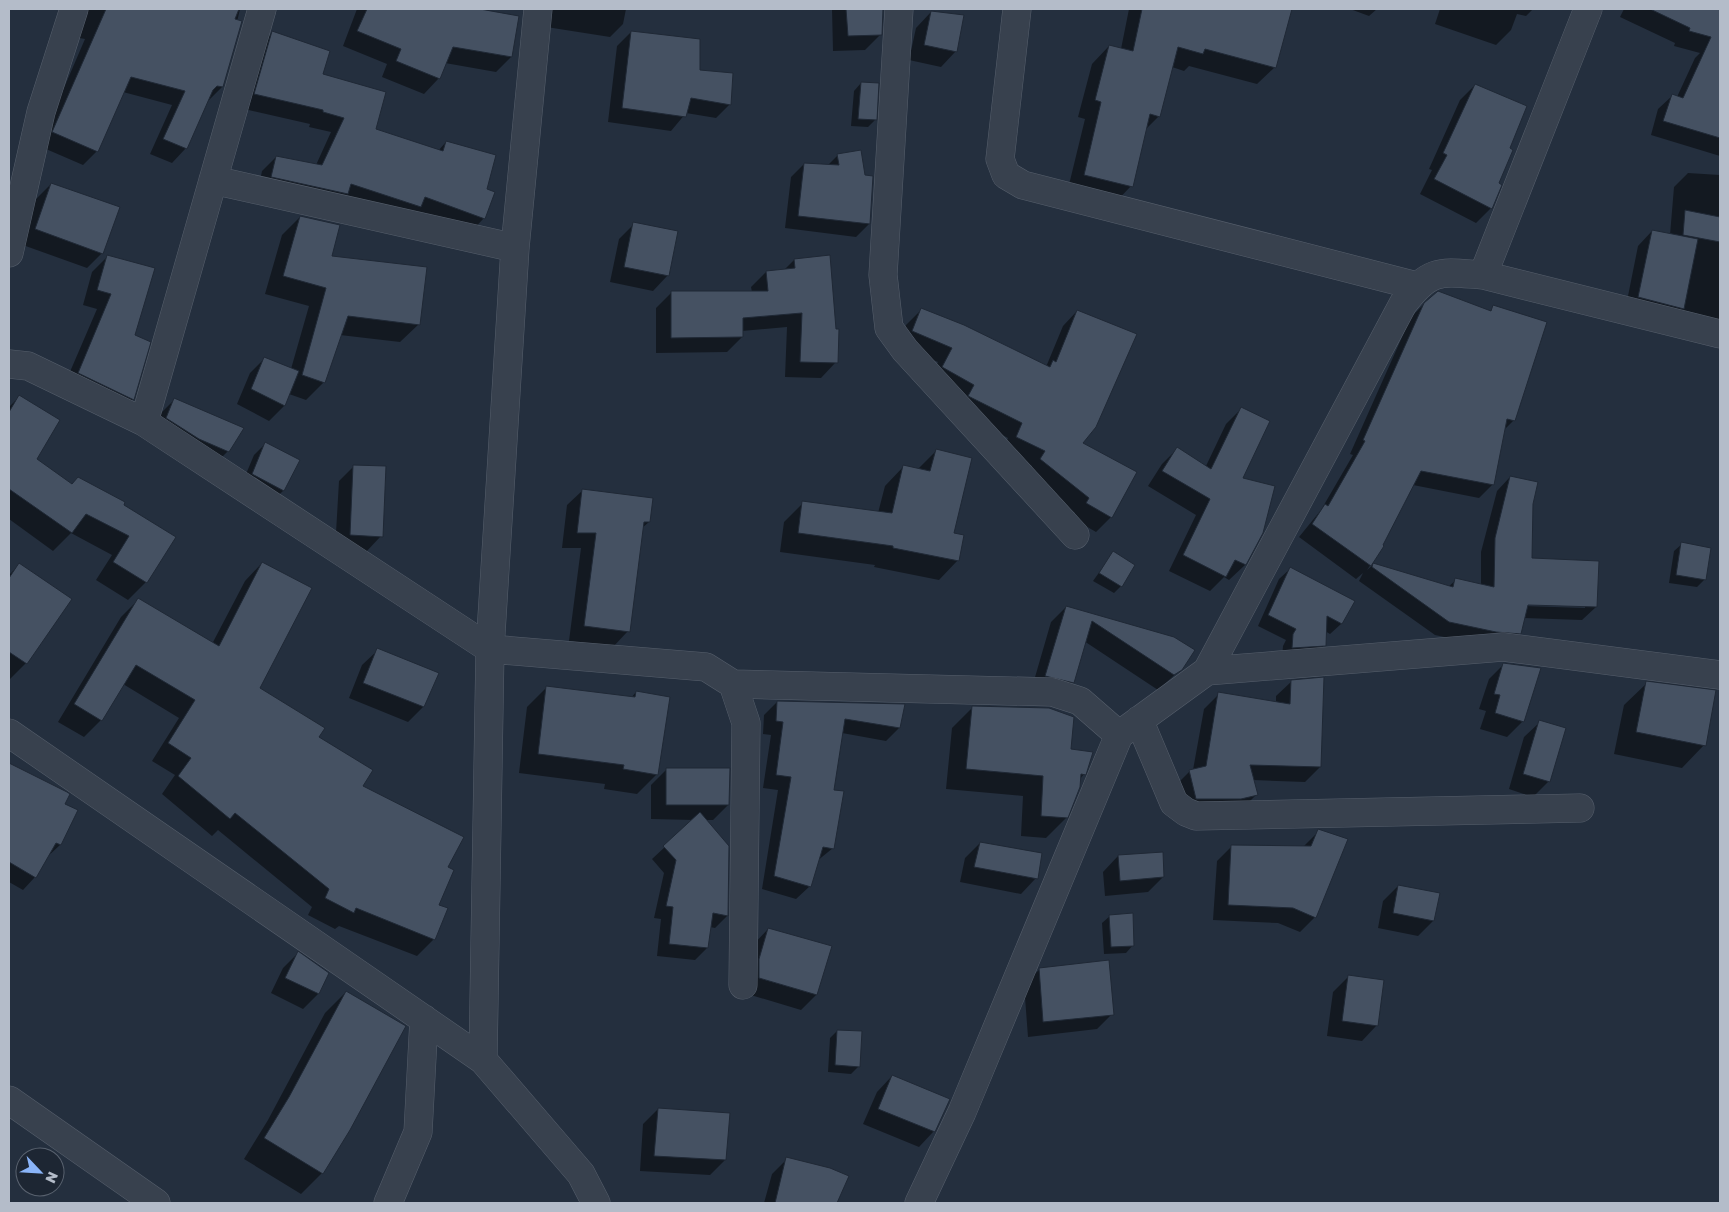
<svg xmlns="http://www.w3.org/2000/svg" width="1729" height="1212" viewBox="0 0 1729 1212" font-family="'Golos Text',sans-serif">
  <rect width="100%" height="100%" fill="#242f3e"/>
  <path fill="#0007" fill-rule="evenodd" d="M 79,9 L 240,9 L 222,87 L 208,101 L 186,148 L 172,163 L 150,154 L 172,105 L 123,92 L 97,151 L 83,165 L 39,146 L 85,39 L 74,37 Z
    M 357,9 L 446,9 L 464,16 L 473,9 L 518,17 L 511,57 L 496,72 L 445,63 L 439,78 L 424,94 L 382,77 L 387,64 L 343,46 Z
    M 533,9 L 626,9 L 623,24 L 610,37 L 540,26 Z
    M 832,9 L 882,9 L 881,34 L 865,50 L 833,51 Z
    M 1129,9 L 1291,9 L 1275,67 L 1257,84 L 1189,66 L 1184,71 L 1172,67 L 1159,116 L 1145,130 L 1131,186 L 1114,204 L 1067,193 L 1085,119 L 1078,117 L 1092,64 L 1109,46 L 1121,49 Z
    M 1350,9 L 1377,9 L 1369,16 Z
    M 1440,9 L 1533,9 L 1526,16 L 1517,14 L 1511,30 L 1496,45 L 1435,24 Z
    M 1624,9 L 1720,9 L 1720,23 L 1716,38 L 1709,45 L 1720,50 L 1720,156 L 1651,135 L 1658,109 L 1672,96 L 1677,97 L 1695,58 L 1700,53 L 1674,46 L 1675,43 L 1620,17 Z
    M 931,12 L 956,51 L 941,67 L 909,60 L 916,28 Z
    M 631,32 L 698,72 L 730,104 L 716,118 L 686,113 L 671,131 L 608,122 L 617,46 Z
    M 272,33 L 321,75 L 375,130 L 438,151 L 446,142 L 485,190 L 484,218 L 470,233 L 258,191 L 262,171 L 276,157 L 316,165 L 331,132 L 309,127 L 310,124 L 240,108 L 258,47 Z
    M 861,83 L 875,120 L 868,127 L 851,126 L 854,91 Z
    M 1475,85 L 1508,149 L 1491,208 L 1476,223 L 1420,194 L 1432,170 L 1429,169 L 1460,100 Z
    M 838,155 L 864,176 L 869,224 L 856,237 L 785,228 L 791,177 L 804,164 L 828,165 Z
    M 1688,173 L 1720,175 L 1720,338 L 1625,311 L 1638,246 L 1652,231 L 1670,235 L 1674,187 Z
    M 51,184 L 102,253 L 87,268 L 20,244 L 36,199 Z
    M 300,217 L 330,257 L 419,324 L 400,342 L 340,335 L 324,382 L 306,400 L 289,394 L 284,406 L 269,421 L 237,404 L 250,373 L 265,358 L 291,369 L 309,306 L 265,294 L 282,235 Z
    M 634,224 L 668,275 L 653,291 L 610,282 L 619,239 Z
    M 108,256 L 133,336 L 133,399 L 118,414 L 63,388 L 97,309 L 83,305 L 92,272 Z
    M 828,256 L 836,362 L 821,378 L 785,377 L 787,327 L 742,331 L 742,337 L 727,352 L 656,353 L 656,308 L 671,293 L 752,292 L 751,287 L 766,272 L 784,270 L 794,260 Z
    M 1425,303 L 1489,312 L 1494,307 L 1513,421 L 1503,431 L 1492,485 L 1479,498 L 1413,485 L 1381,545 L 1383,547 L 1367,570 L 1374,564 L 1448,587 L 1456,580 L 1481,585 L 1481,552 L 1497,491 L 1510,477 L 1531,504 L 1531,559 L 1596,607 L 1582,620 L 1523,618 L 1520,633 L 1507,647 L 1481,645 L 1435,635 L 1359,581 L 1363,573 L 1356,579 L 1299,537 L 1321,510 L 1353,455 L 1350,454 L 1411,317 ZM 1521,603 L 1585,605 L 1585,608 L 1521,606 Z
    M 921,310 L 1046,367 L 1063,326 L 1077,311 L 1081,443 L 1111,517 L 1096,532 L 1072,518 L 1075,513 L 1026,474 L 1032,466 L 1002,452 L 1008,438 L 955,411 L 928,382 L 938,362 L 898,346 L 906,325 Z
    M 19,397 L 35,459 L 72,485 L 122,506 L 146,582 L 128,600 L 96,580 L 112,555 L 71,533 L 53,551 L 9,519 L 9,407 Z
    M 174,400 L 228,451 L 213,466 L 184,454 L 159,415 Z
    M 1242,408 L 1241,478 L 1262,533 L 1245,565 L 1229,580 L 1224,577 L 1210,591 L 1169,571 L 1196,515 L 1148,486 L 1162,464 L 1177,449 L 1206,466 L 1226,424 Z
    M 265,444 L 298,460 L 283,491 L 271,502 L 241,486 L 254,455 Z
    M 936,451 L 958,560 L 939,580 L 874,567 L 875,565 L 780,552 L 784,522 L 803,503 L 878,513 L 885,486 L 904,466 L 917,470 Z
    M 354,466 L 381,536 L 366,552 L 335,550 L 339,481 Z
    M 583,490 L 649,522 L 642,528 L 628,631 L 613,647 L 569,641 L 581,548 L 562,548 L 567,505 Z
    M 1682,544 L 1710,549 L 1704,580 L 1697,587 L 1669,583 L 1674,551 Z
    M 1113,553 L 1121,586 L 1114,593 L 1093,581 Z
    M 262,563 L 258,688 L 318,738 L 361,786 L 446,868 L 437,906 L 434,939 L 417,956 L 339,926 L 335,929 L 308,915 L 312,907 L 218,830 L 212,836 L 162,794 L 175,775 L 152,761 L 179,718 L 123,684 L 101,720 L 84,737 L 58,722 L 121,617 L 138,600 L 212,644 L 245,581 Z
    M 19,565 L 26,663 L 9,680 L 9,575 Z
    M 1290,569 L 1353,601 L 1341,624 L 1330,634 L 1325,631 L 1324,645 L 1314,656 L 1282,658 L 1283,646 L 1286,640 L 1258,626 L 1279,579 Z
    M 1066,607 L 1174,638 L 1181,669 L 1158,690 L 1084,641 L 1072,682 L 1057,697 L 1031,691 L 1051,622 Z
    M 378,650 L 423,707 L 408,722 L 349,698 L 362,665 Z
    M 1504,664 L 1539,669 L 1522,722 L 1507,737 L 1480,729 L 1486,711 L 1479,709 L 1489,679 Z
    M 1292,681 L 1320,767 L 1305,782 L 1253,780 L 1256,795 L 1241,810 L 1181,814 L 1174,787 L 1189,772 L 1193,770 L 1204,709 L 1219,694 L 1276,703 L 1276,696 Z
    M 1647,683 L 1704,745 L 1682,768 L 1614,754 L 1624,705 Z
    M 547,687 L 631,698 L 636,692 L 657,774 L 637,794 L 604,789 L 605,784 L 519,773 L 527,707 Z
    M 777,702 L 899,728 L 886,741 L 842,733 L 833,791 L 833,848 L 817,861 L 810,886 L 796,899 L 762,889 L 778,790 L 763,788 L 771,735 L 763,734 L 764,715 Z
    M 973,707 L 1049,709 L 1073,717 L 1070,750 L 1084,774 L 1080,779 L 1067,817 L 1046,838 L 1021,836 L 1023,796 L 946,789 L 952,728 Z
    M 1540,722 L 1549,781 L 1533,797 L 1509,789 L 1524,737 Z
    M 9,764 L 66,793 L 63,804 L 77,811 L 60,845 L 46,858 L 35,877 L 23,890 L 9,882 Z
    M 667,769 L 728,805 L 713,820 L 705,820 L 727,916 L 715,928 L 710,927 L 707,948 L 695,960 L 657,956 L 661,919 L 654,918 L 664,873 L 652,859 L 694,820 L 651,819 L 651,785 Z
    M 1319,831 L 1315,917 L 1300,932 L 1278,923 L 1213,920 L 1217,861 L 1232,846 L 1303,847 Z
    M 980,843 L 1036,878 L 1021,894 L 960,882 L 965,858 Z
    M 1118,856 L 1163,877 L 1148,892 L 1105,896 L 1103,872 Z
    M 1398,886 L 1438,894 L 1433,921 L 1418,936 L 1378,928 L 1383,901 Z
    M 1110,916 L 1133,945 L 1126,953 L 1104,954 L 1102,923 Z
    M 768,929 L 816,995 L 801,1010 L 744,993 L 753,945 Z
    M 298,953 L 328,973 L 318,994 L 303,1009 L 271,993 L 283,968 Z
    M 1040,969 L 1112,1014 L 1097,1029 L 1028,1037 L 1024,984 Z
    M 1348,977 L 1377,1025 L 1362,1041 L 1327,1036 L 1333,992 Z
    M 346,992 L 322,1173 L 301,1194 L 244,1159 L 268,1120 L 325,1013 Z
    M 837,1031 L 859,1066 L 851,1074 L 828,1072 L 830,1038 Z
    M 892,1076 L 934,1131 L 919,1147 L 863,1124 L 877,1092 Z
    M 658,1109 L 725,1160 L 710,1175 L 640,1171 L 643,1124 Z
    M 787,1159 L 847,1176 L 836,1203 L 764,1203 L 772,1174 Z"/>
  <path fill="#455162" stroke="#1f2835" d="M 106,9 L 239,9 L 235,19 L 242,21 L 223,87 L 217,86 L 213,90 L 187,149 L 163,139 L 185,91 L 131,77 L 98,152 L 52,132 Z
    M 367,9 L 480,9 L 519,16 L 512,57 L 453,47 L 440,79 L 396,61 L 401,49 L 357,31 Z
    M 846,9 L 883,9 L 882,35 L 848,36 Z
    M 1142,9 L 1292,9 L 1276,68 L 1205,49 L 1203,54 L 1178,47 L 1160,117 L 1150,114 L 1133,187 L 1084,175 L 1101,102 L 1095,100 L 1109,45 L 1133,51 Z
    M 1650,9 L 1720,9 L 1720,138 L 1663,121 L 1672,94 L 1683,98 L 1711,37 L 1689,31 L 1690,28 Z
    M 931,11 L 964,15 L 957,52 L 924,45 Z
    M 272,31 L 330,51 L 323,74 L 386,92 L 376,129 L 443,151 L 446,141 L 496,155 L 487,189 L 495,192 L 485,219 L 425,197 L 421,207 L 351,184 L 348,194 L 271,177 L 276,156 L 322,165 L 344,118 L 323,112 L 323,110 L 254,94 Z
    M 631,31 L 700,39 L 700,70 L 733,73 L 731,105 L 691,98 L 686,117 L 622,108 Z
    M 861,82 L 879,83 L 877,120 L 858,119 Z
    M 1475,84 L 1527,106 L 1510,148 L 1513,150 L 1499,183 L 1502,185 L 1492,209 L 1434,179 L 1447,155 L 1443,153 Z
    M 861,150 L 865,175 L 873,176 L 870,224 L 798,216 L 804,163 L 839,165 L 837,154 Z
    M 51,183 L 120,207 L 103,254 L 35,229 Z
    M 1685,210 L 1720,217 L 1720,242 L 1683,235 Z
    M 300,216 L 340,225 L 332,256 L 427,267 L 420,325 L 348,316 L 325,383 L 302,375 L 326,288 L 283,276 Z
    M 633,222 L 678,231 L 669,276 L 624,267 Z
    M 1652,230 L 1698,239 L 1684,309 L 1638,297 Z
    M 107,255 L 155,268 L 135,335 L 151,342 L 134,400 L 78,373 L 111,294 L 97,290 Z
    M 830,255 L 836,329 L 839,329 L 838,363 L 800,362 L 802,313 L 743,318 L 743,337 L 671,338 L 671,291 L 768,291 L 766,271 L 795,268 L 794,259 Z
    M 1438,291 L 1491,311 L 1493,305 L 1547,322 L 1515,421 L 1507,419 L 1494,485 L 1421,471 L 1383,545 L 1384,546 L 1371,566 L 1312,524 L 1325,504 L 1328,506 L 1365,441 L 1363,440 L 1424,303 Z
    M 921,308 L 964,325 L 1050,367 L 1053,360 L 1056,362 L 1077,310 L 1137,334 L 1096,427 L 1083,443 L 1137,472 L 1112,518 L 1086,503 L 1089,498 L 1040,459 L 1045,451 L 1016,437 L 1022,423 L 968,396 L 974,385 L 942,367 L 952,348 L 912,331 Z
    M 264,357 L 299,371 L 285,406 L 251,389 Z
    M 19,395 L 60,420 L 37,459 L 72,484 L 78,477 L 125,502 L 124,505 L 176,537 L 147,583 L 113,562 L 129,536 L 86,514 L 72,533 L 9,489 L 9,412 Z
    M 174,398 L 244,428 L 229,452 L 199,439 L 166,418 Z
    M 1241,407 L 1270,421 L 1243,478 L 1275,486 L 1263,533 L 1246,565 L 1235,560 L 1226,577 L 1183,555 L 1210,499 L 1162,471 L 1177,447 L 1211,469 Z
    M 265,442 L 300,460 L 284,491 L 252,474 Z
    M 936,449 L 972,458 L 954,533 L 964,535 L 959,561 L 893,548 L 893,546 L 798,533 L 802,501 L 892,513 L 903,465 L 930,471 Z
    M 353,465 L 386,466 L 383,537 L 350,535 Z
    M 1510,476 L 1538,482 L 1533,504 L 1532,558 L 1599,561 L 1597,607 L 1528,605 L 1521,634 L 1496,632 L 1449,622 L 1372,567 L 1373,563 L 1453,587 L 1455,578 L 1494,587 L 1495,538 Z
    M 582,489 L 653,498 L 650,522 L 644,522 L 630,632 L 584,626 L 596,533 L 577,533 Z
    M 1681,542 L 1711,548 L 1706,580 L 1676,575 Z
    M 1113,551 L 1135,565 L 1122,587 L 1099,573 Z
    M 262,562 L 312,588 L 260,688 L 325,728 L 319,737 L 373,770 L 363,786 L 464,837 L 448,867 L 454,870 L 439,905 L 448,908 L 435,940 L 356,908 L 354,913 L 325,898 L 329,889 L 235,813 L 230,819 L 178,776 L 191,758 L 168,743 L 195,700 L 136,665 L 102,721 L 74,704 L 138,598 L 219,646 Z
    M 19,563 L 72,599 L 27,664 L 9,652 L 9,578 Z
    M 1290,567 L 1355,601 L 1342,624 L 1327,616 L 1326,646 L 1292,648 L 1293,634 L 1296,629 L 1268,615 Z
    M 1066,606 L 1174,637 L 1195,650 L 1182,670 L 1174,675 L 1092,621 L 1074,683 L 1045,676 Z
    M 377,648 L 439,673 L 424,707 L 363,683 Z
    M 1503,663 L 1541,668 L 1524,722 L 1495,713 L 1500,695 L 1494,694 Z
    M 1324,677 L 1321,767 L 1250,765 L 1258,795 L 1241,799 L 1196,799 L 1189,770 L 1206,766 L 1218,692 L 1290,704 L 1291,680 Z
    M 1646,681 L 1716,690 L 1706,746 L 1636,732 Z
    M 546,686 L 635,697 L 636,691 L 670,697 L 658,775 L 623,769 L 624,765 L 538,754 Z
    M 777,701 L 905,704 L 900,728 L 845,719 L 834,790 L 844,791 L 834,849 L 823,847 L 811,887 L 774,876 L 791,777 L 776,775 L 783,722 L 776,721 Z
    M 972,706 L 1049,708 L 1074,717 L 1071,749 L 1093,752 L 1086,775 L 1081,774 L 1080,787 L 1068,818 L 1041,816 L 1043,776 L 966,769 Z
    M 1539,720 L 1566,728 L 1550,782 L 1523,774 Z
    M 9,763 L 67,792 L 70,794 L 65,804 L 78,810 L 61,845 L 56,843 L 36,878 L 9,862 Z
    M 666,768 L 730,768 L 729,805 L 666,805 Z
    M 700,812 L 729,846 L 728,916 L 713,913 L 708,948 L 669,944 L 673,907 L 666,906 L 676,860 L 663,846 Z
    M 1318,829 L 1348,839 L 1316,918 L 1293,908 L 1228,905 L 1231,845 L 1311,846 Z
    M 980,842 L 1042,853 L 1038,879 L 974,867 Z
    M 1163,852 L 1164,877 L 1120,881 L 1118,855 Z
    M 1398,885 L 1440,893 L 1434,921 L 1393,913 Z
    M 1133,913 L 1134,946 L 1111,947 L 1109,915 Z
    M 768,928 L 832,946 L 817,995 L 759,978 L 759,959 Z
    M 298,951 L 329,973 L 319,994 L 285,978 Z
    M 1109,960 L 1114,1015 L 1043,1022 L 1039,968 Z
    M 1348,975 L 1384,980 L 1378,1026 L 1342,1021 Z
    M 346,991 L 406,1026 L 350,1130 L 323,1174 L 264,1138 L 289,1097 Z
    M 837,1030 L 862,1031 L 860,1067 L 835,1065 Z
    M 892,1075 L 950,1099 L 935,1132 L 878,1109 Z
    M 658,1108 L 730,1113 L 726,1160 L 654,1156 Z
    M 786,1157 L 830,1168 L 849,1176 L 837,1203 L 775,1203 Z"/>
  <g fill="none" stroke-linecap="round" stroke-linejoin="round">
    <g stroke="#565f6c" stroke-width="29">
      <path id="minor" d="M 899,9 L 883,275 L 889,328 L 905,350 L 1075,535
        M 1017,9 L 1000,159 L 1006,175 L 1023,185 L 1417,286
        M 1588,9 L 1483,275 L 1720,334
        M 213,180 L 515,248
        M 9,253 L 41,112 L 74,9
        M 9,364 L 28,366 L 144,422 L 490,649 L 706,667 L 733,684 L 746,723 L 743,985
        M 144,422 L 262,9
        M 1207,671 L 1403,304 C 1431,267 1441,272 1483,275
        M 733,684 L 1052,692 L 1080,701 L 1119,735
        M 1139,720 L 1174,803 L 1186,812 L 1196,816 L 1580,808
        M 9,733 L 483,1060 L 581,1174 L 596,1203
        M 483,1060 L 490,649 L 515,248 L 538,9
        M 9,1100 L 156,1203
        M 388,1203 L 418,1132 L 424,1019
        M 919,1203 L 962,1112 L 1119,735 L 1207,671 L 1503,647 L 1720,675"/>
    </g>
    <use href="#minor" stroke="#38414e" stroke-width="28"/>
  </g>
  <rect width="1729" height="1212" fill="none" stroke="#b4bcc9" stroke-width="20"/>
  <g transform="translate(40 1172) rotate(115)"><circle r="24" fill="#1d2633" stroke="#59626f"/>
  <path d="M0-4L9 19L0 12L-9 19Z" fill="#8ab4f8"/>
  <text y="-8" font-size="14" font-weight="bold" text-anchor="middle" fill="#b4bcc9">N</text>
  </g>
</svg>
